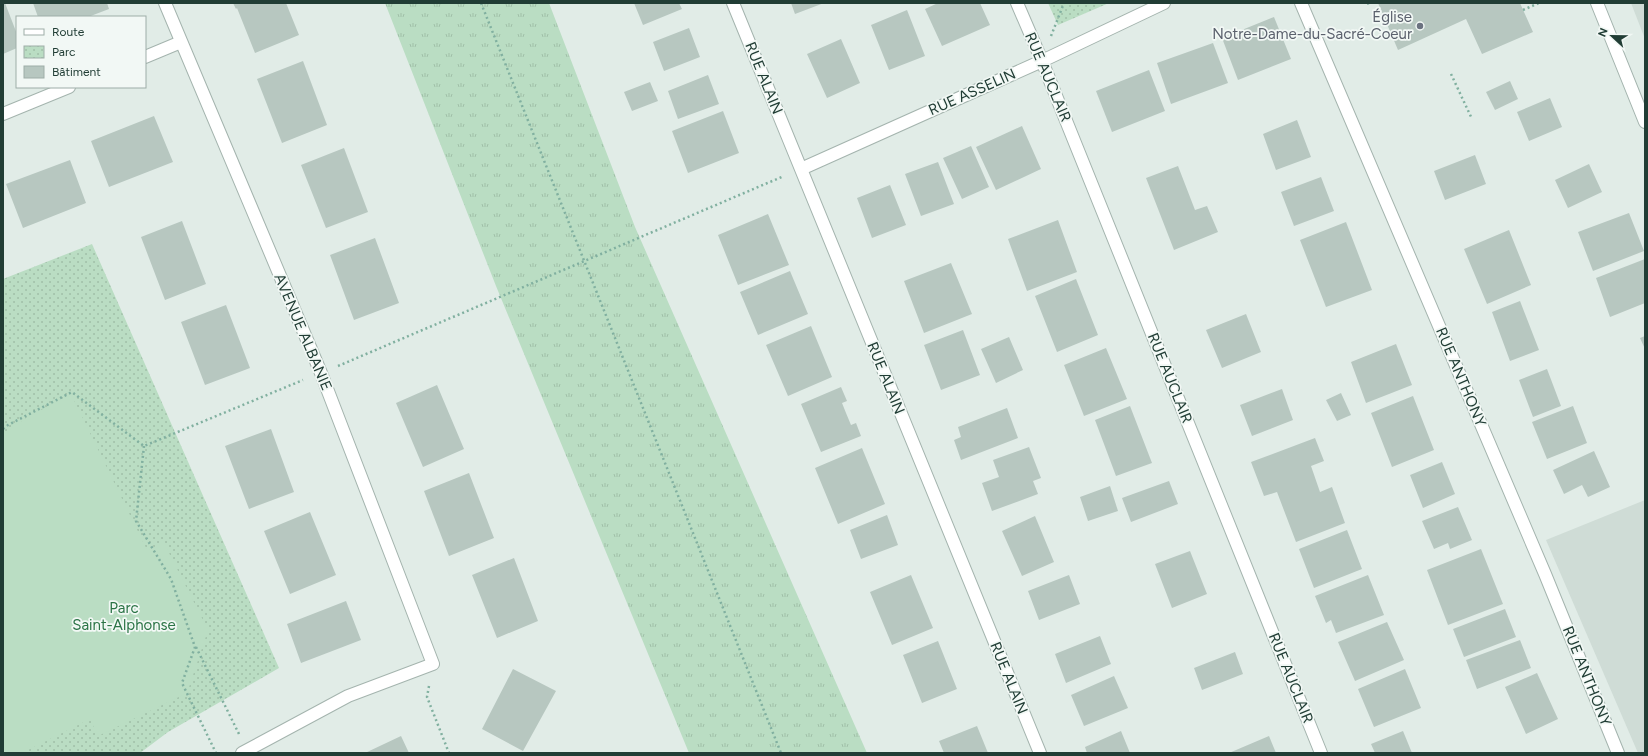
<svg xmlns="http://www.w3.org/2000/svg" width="1648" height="756" viewBox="0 0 1648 756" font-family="Figtree,sans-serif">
  <defs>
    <pattern id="grass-tufts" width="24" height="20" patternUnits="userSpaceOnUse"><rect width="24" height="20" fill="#baddc3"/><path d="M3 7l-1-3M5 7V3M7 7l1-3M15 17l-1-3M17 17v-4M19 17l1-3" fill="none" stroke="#a0bfa8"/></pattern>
    <pattern id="park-dots" width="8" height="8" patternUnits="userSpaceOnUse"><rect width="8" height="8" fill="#baddc3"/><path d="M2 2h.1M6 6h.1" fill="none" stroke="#a0bfa8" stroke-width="1.8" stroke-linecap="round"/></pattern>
  </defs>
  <rect width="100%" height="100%" fill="#e1ece7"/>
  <path fill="#cfdcd6" d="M 1631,3 L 1645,3 L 1645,39 Z
    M 1645,500 L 1645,753 L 1638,753 L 1546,540 Z"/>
  <path fill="url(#grass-tufts)" d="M 385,3 L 549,3 L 635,227 L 867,753 L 689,753 L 496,286 Z"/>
  <path fill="url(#park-dots)" d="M 1048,3 L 1109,3 L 1058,25 Z
    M 92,244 L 279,668 L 168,732 L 140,753 L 3,753 L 3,279 Z"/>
  <path fill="#baddc3" d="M 71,394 L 147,550 L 164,543 L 208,630 L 187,693 L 98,736 L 90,719 L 22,753 L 3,753 L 3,434 L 26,418 Z"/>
  <path fill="#b7c7c0" d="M 3,3 L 5,3 L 17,34 L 17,48 L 3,54 Z
    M 33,3 L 107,3 L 109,9 L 88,17 L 38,17 Z
    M 233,3 L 286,3 L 299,35 L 255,53 L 237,8 L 236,9 Z
    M 634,3 L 679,3 L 682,9 L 643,25 Z
    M 791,3 L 824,3 L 795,14 Z
    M 938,3 L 980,3 L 990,25 L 942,46 L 925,9 Z
    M 1378,3 L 1520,3 L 1533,32 L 1482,54 L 1466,19 L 1398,50 Z
    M 907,10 L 925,56 L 889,70 L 871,25 Z
    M 1274,17 L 1291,59 L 1238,80 L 1222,38 Z
    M 689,28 L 700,57 L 664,71 L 653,42 Z
    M 841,39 L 860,83 L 827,98 L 807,54 Z
    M 1213,43 L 1228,83 L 1171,104 L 1157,63 Z
    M 303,61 L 327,125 L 282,143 L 257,79 Z
    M 1149,70 L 1165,111 L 1112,132 L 1096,91 Z
    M 708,75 L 719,104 L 678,119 L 668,91 Z
    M 1510,81 L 1518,99 L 1495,110 L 1486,92 Z
    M 650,82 L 658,101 L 632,111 L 624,92 Z
    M 1550,98 L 1562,127 L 1529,141 L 1517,112 Z
    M 723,111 L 739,153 L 688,173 L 672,131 Z
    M 154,116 L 173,162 L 109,187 L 91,141 Z
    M 1297,120 L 1311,157 L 1276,170 L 1263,134 Z
    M 1022,126 L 1041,169 L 996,190 L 976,147 Z
    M 971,146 L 989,187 L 962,199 L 943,158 Z
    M 344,148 L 368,212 L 326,228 L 301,165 Z
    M 1475,155 L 1486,184 L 1445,200 L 1434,171 Z
    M 70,160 L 86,203 L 23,228 L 6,184 Z
    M 938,162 L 954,204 L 921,216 L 905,174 Z
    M 1589,164 L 1602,192 L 1568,208 L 1555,180 Z
    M 1178,166 L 1195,210 L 1207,206 L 1218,232 L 1174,250 L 1146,178 Z
    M 1321,177 L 1334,211 L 1294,226 L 1281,192 Z
    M 890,185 L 906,225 L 872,238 L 857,198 Z
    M 1629,213 L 1644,251 L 1593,271 L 1578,232 Z
    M 768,214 L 789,265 L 738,285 L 718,235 Z
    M 1058,220 L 1077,272 L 1027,291 L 1008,239 Z
    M 182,221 L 206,284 L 165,300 L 141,237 Z
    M 1346,222 L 1372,290 L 1326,307 L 1300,240 Z
    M 1509,230 L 1531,285 L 1487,304 L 1464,249 Z
    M 375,238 L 399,303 L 354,320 L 330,255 Z
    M 1645,259 L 1645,303 L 1610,317 L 1596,278 Z
    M 951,263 L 972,314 L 924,333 L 904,281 Z
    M 790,271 L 808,314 L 758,335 L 740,292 Z
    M 1076,279 L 1098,335 L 1057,352 L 1035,296 Z
    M 1520,301 L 1539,350 L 1510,361 L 1492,312 Z
    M 226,305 L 250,368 L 205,385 L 181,322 Z
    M 1246,314 L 1261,352 L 1222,368 L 1206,330 Z
    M 811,326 L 832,377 L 788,396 L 766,345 Z
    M 963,330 L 980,375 L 941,390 L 924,345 Z
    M 1645,336 L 1645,349 L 1640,338 Z
    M 1009,337 L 1023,370 L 996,383 L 981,349 Z
    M 1396,344 L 1412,385 L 1366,403 L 1351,362 Z
    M 1106,348 L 1127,399 L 1084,416 L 1064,365 Z
    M 1547,369 L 1561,406 L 1533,417 L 1519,380 Z
    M 437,385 L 464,449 L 423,467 L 396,403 Z
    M 841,387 L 847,401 L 842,403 L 846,413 L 851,425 L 856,423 L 861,436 L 821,452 L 801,404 Z
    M 1282,389 L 1293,420 L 1252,436 L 1240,405 Z
    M 1341,393 L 1351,415 L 1337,421 L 1326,400 Z
    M 1413,396 L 1434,450 L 1392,467 L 1371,413 Z
    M 1130,406 L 1152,463 L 1116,476 L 1095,420 Z
    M 1573,406 L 1587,443 L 1547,459 L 1532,422 Z
    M 1007,408 L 1018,438 L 961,460 L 954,440 L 961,437 L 958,427 Z
    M 271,429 L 294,492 L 249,509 L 225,446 Z
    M 1315,438 L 1324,461 L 1311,466 L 1320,492 L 1332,487 L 1345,523 L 1296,542 L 1277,492 L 1264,496 L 1251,462 Z
    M 1029,447 L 1041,478 L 1033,481 L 1038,494 L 992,511 L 982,483 L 999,477 L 993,460 Z
    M 862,448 L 885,504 L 838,524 L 815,468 Z
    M 1594,451 L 1610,487 L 1588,497 L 1582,485 L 1564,494 L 1553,470 Z
    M 1442,462 L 1455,494 L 1423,508 L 1410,475 Z
    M 469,473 L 494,538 L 449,556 L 424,491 Z
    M 1169,481 L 1178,504 L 1131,522 L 1122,498 Z
    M 1110,486 L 1118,511 L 1088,521 L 1080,497 Z
    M 1458,507 L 1472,540 L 1450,549 L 1448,543 L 1434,549 L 1422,521 Z
    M 310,512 L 336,575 L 290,594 L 264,531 Z
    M 887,515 L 898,545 L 861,559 L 850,530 Z
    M 1035,516 L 1054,562 L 1022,576 L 1002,531 Z
    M 1347,530 L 1362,569 L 1314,588 L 1299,549 Z
    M 1481,549 L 1503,604 L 1448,625 L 1427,570 Z
    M 1190,551 L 1207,594 L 1172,608 L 1155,564 Z
    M 514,558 L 538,621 L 497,638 L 472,575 Z
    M 911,575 L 933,628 L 892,645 L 870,592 Z
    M 1069,575 L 1080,604 L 1039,620 L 1028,591 Z
    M 1368,575 L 1384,615 L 1336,633 L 1331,620 L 1326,623 L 1315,596 Z
    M 346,601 L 361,640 L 301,663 L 287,624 Z
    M 1505,609 L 1516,637 L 1464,657 L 1453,629 Z
    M 1387,622 L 1404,660 L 1355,681 L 1338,642 Z
    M 1100,636 L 1111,664 L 1066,683 L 1055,654 Z
    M 1520,640 L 1531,668 L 1477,689 L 1466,660 Z
    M 938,641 L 957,689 L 922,703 L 903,655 Z
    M 1235,652 L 1243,674 L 1202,690 L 1194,668 Z
    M 513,669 L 556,691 L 523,751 L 482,729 Z
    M 1405,669 L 1421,708 L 1374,727 L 1358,689 Z
    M 1537,673 L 1558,719 L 1526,734 L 1505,687 Z
    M 1114,676 L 1128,708 L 1084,726 L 1071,695 Z
    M 977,726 L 988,753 L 944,753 L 939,741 Z
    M 1121,731 L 1130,753 L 1087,753 L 1085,747 Z
    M 1403,731 L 1412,753 L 1375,753 L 1371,744 Z
    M 401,736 L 409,753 L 365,753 Z
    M 1269,736 L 1276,753 L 1229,753 Z"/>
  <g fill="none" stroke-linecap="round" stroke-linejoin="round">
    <g stroke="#a4b4ae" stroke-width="14">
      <path id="minor" d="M 165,3 L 321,373 L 433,664 L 348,696 L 242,753
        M 733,3 L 1040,753
        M 1017,3 L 1042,61 L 1321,753
        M 1301,3 L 1545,574 L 1618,753
        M 145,57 L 181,42
        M 3,114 L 69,87
        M 801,169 L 1042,61 L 1164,3"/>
    </g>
    <g stroke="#a4b4ae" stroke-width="14">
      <path id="tertiary" d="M 1597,3 L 1645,122"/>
    </g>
    <path stroke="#81b0a0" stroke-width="2.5" stroke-dasharray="2 3" stroke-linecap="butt" d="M 481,3 L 781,753
      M 1367,4 L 1369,3
      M 1523,10 L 1539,3
      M 1051,36 L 1064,3
      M 1451,74 L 1472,119
      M 338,366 L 784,176
      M 3,429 L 8,425 L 72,392 L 144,446 L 303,380
      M 144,446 L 136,521 L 171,579 L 195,647 L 182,683 L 216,753
      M 196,647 L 239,734
      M 429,686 L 427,697 L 449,753"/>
    <use href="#minor" stroke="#fff" stroke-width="12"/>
    <use href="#tertiary" stroke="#fff" stroke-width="12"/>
  </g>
  <circle fill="#6b7280" stroke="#f2f8f5" stroke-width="1.5" cx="1420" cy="26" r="4"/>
  <g text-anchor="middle" stroke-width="3.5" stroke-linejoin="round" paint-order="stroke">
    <g font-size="15" fill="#5b616d" stroke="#f2f8f5" text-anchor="end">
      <text x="1412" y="22">Église<tspan x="1412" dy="17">Notre-Dame-du-Sacré-Coeur</tspan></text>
    </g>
    <g font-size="15" fill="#213d35" stroke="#f2f8f5">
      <text transform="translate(1048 77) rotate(67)" y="5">RUE AUCLAIR</text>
      <text transform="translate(764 78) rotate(68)" y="5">RUE ALAIN</text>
      <text transform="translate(972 92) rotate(-24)" y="5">RUE ASSELIN</text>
      <text transform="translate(303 332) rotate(67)" y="5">AVENUE ALBANIE</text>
      <text transform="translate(1461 377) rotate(67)" y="5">RUE ANTHONY</text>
      <text transform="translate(886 378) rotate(68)" y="5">RUE ALAIN</text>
      <text transform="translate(1170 378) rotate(68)" y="5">RUE AUCLAIR</text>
      <text transform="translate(1587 676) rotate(68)" y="5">RUE ANTHONY</text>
      <text transform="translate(1009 678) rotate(68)" y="5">RUE ALAIN</text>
      <text transform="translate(1291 678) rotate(68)" y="5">RUE AUCLAIR</text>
    </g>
    <g font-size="15" fill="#2b7446" stroke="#f2f8f5">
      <text x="124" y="613">Parc<tspan x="124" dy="17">Saint-Alphonse</tspan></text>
    </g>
  </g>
  <rect width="1648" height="756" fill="none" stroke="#213d35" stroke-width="8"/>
  <rect x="16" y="16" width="130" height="72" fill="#f2f8f5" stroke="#9eada8"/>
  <rect x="24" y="29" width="20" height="6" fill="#ffffff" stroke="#9eada8"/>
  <text x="52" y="36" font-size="12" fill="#213d35">Route</text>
  <rect x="24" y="46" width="20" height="12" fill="url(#park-dots)" stroke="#9eada8"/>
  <text x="52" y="56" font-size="12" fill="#213d35">Parc</text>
  <rect x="24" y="66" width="20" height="12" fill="#b7c7c0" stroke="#9eada8"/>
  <text x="52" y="76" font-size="12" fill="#213d35">Bâtiment</text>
  <g transform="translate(1612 36) rotate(292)" stroke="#f2f8f5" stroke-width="3" paint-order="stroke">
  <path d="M0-3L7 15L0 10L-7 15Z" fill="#213d35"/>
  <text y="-6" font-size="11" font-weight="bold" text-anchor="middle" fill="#213d35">N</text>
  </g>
</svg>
